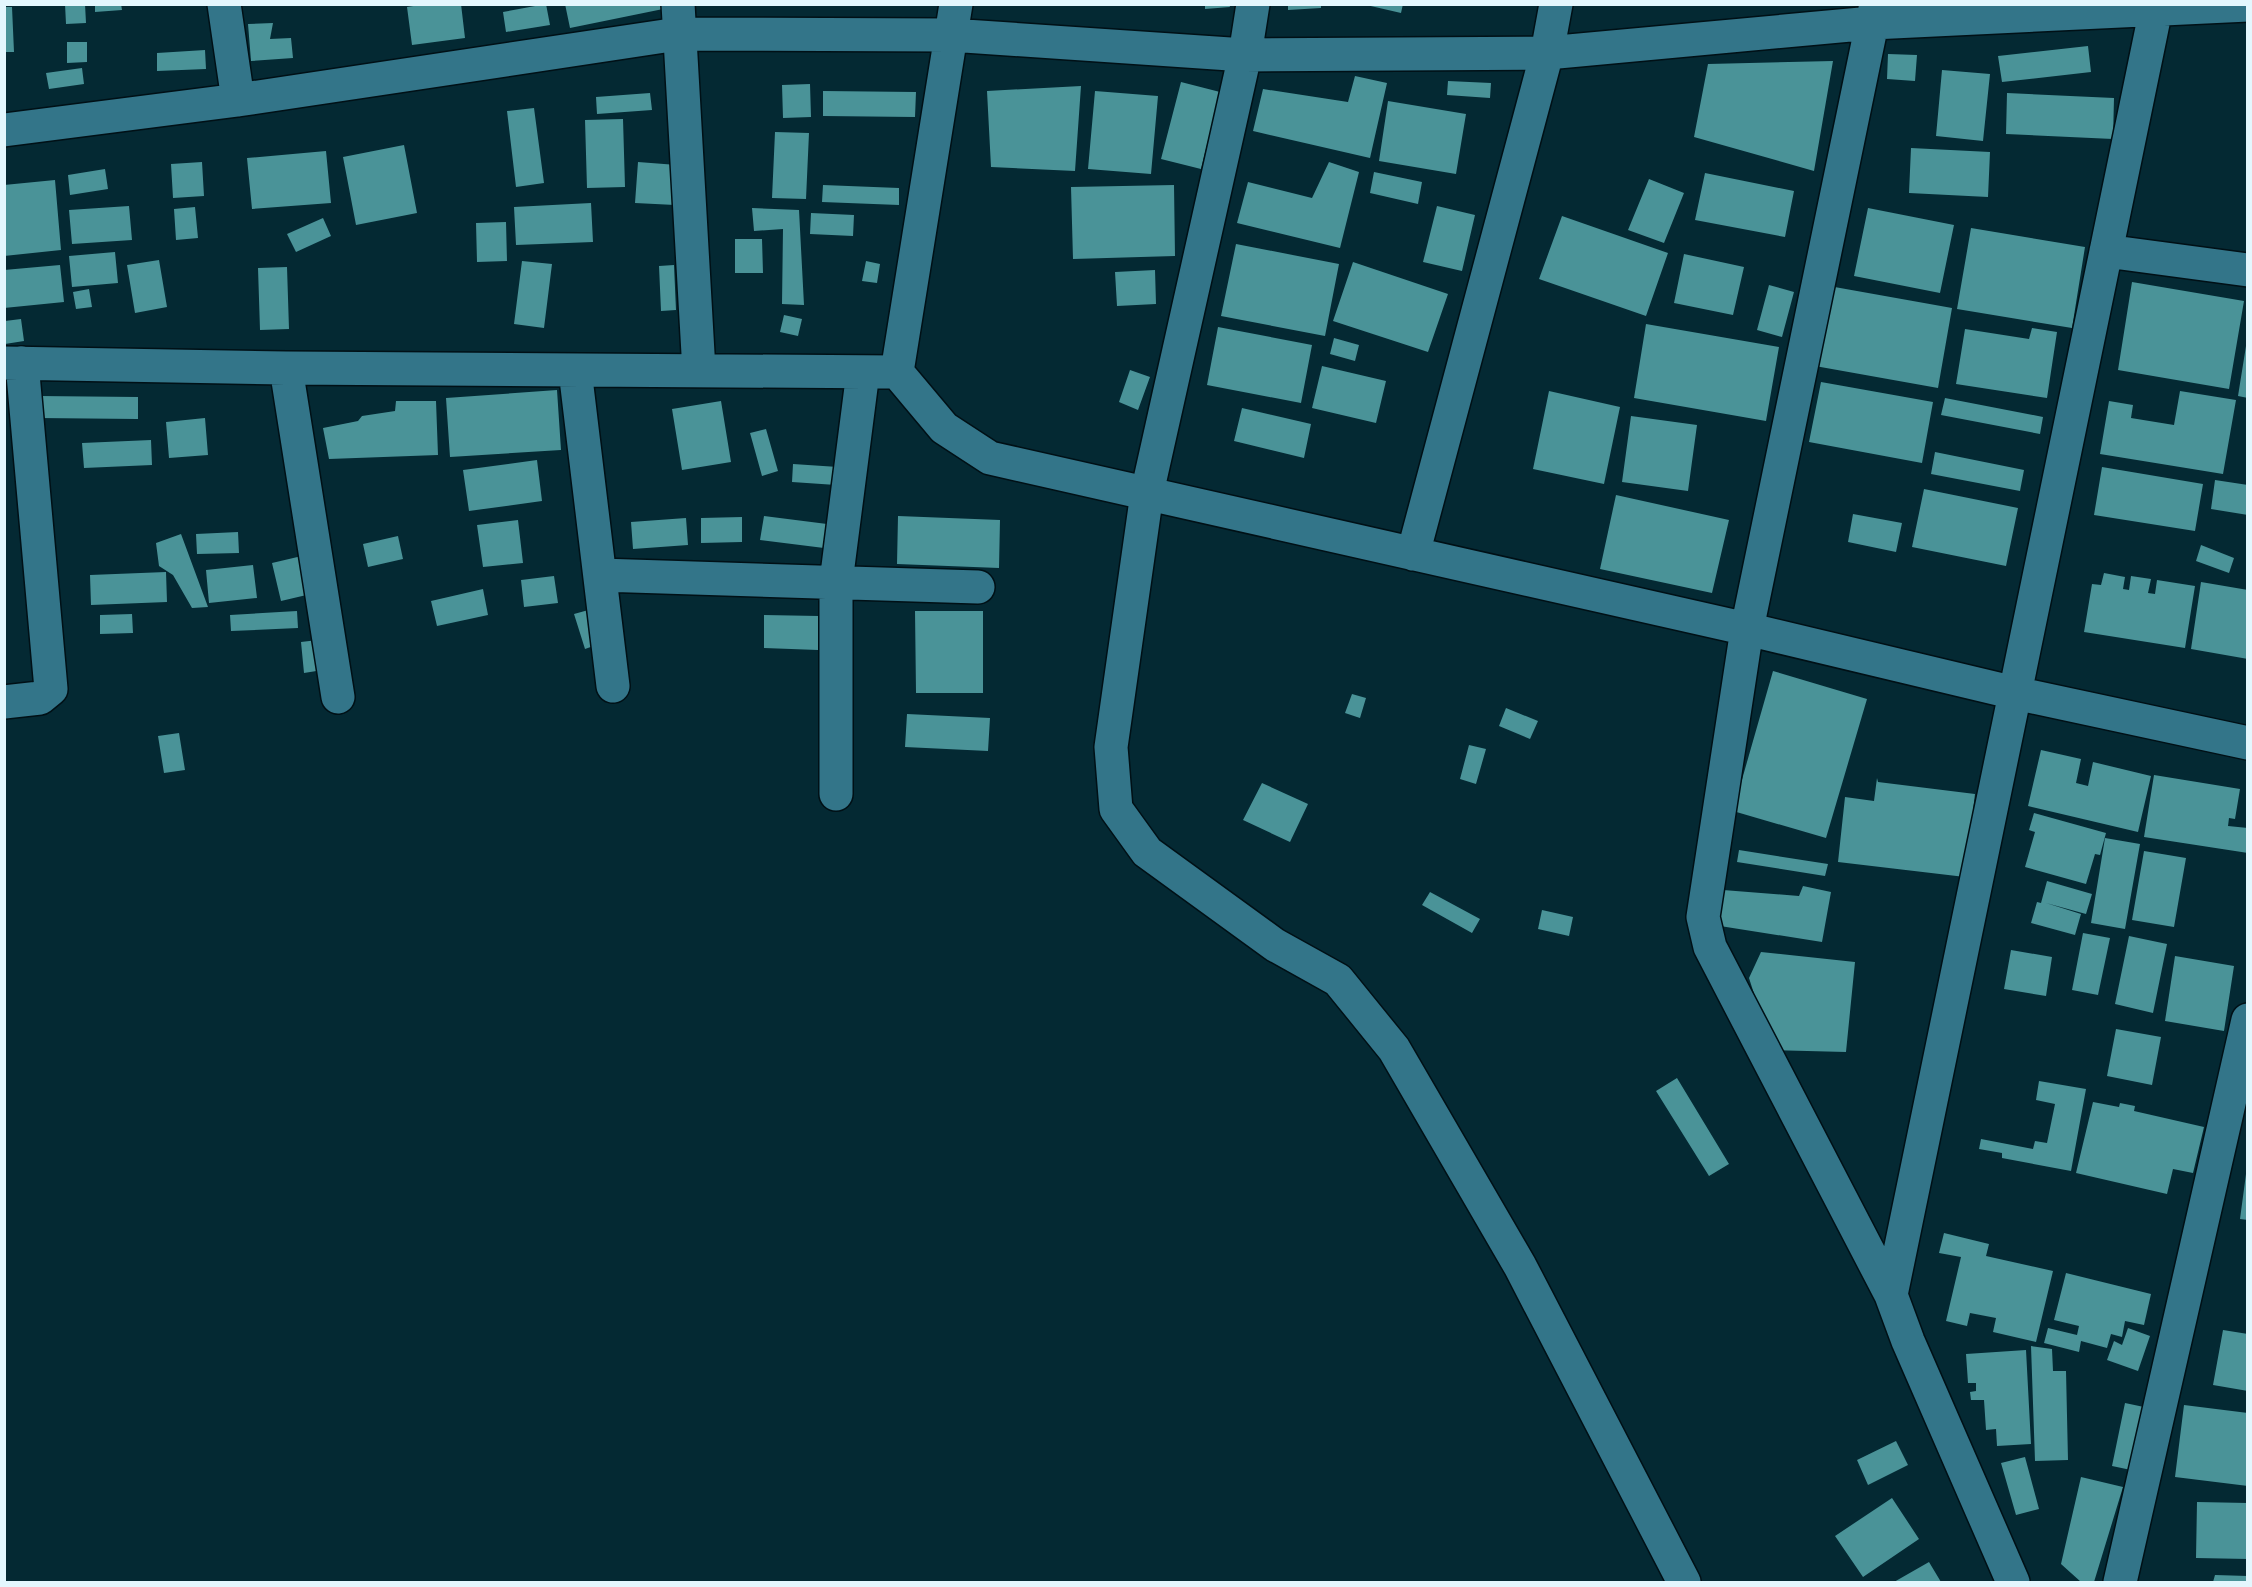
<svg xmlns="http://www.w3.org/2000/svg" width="2252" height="1587" viewBox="0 0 2252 1587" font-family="'Fira Sans',sans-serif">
  <rect width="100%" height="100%" fill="#042933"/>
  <path fill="#4a9398" d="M 65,4 L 85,4 L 86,23 L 66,24 Z
    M 95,4 L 121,4 L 122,10 L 95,12 Z
    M 426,4 L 461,4 L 465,38 L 412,45 L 407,7 Z
    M 546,4 L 550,25 L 506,32 L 503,12 Z
    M 565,4 L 668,4 L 668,8 L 570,28 Z
    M 1205,4 L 1229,4 L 1230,7 L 1205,9 Z
    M 1288,4 L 1321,4 L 1321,8 L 1288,10 Z
    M 1362,4 L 1403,4 L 1401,13 Z
    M 4,7 L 12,7 L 14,52 L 4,52 Z
    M 273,23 L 270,39 L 291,38 L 293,58 L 251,61 L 248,24 Z
    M 67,42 L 87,42 L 87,62 L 67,63 Z
    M 2088,46 L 2091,72 L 2002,82 L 1998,56 Z
    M 205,50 L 206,69 L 157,71 L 157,53 Z
    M 1888,54 L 1917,55 L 1915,81 L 1887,79 Z
    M 1833,61 L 1814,171 L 1694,137 L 1708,64 Z
    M 82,68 L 84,84 L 49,89 L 46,73 Z
    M 1942,70 L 1990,74 L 1983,141 L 1936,136 Z
    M 1355,76 L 1387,83 L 1370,158 L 1253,131 L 1263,89 L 1348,102 Z
    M 1448,81 L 1491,83 L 1490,98 L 1447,95 Z
    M 1181,82 L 1220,92 L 1201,169 L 1161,159 Z
    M 810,84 L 811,117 L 783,118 L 782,85 Z
    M 1081,86 L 1075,171 L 991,167 L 987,91 Z
    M 823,91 L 916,92 L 915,117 L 823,116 Z
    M 1095,91 L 1158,96 L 1151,174 L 1088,169 Z
    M 650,93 L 652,110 L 597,114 L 596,97 Z
    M 2007,93 L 2114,98 L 2113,139 L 2006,134 Z
    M 1388,101 L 1466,114 L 1456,174 L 1379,161 Z
    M 534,108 L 544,183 L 516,187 L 507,111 Z
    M 623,119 L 625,187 L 587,188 L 585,120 Z
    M 775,132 L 809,133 L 806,199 L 772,198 Z
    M 404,145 L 417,213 L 356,225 L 343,157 Z
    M 1911,148 L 1990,152 L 1988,197 L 1909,193 Z
    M 326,151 L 331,203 L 252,209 L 247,158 Z
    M 202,162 L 204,196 L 173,198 L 171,164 Z
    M 638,162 L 677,165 L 675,205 L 635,203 Z
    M 1329,162 L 1359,172 L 1340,248 L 1237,223 L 1248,182 L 1312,198 Z
    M 105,169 L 108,189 L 70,195 L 68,175 Z
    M 1374,172 L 1422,182 L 1418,204 L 1370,193 Z
    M 1705,173 L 1794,191 L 1785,237 L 1695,220 Z
    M 1649,179 L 1684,193 L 1664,243 L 1628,230 Z
    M 55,180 L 61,250 L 4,256 L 4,185 Z
    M 823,185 L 899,188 L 899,205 L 822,202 Z
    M 1174,185 L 1175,256 L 1073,259 L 1071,187 Z
    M 591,203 L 593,242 L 516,245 L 514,207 Z
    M 129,206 L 132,240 L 72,244 L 69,210 Z
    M 1437,206 L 1475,215 L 1462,271 L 1423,262 Z
    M 195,207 L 198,238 L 176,240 L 174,209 Z
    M 752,208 L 799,210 L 804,305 L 782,304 L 783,229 L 754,231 Z
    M 1868,208 L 1954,225 L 1940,293 L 1854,276 Z
    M 811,213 L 854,215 L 853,236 L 810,234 Z
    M 1562,216 L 1668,253 L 1646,316 L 1539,279 Z
    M 323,218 L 331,236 L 296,252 L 287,234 Z
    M 506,222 L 507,261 L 477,262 L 476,223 Z
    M 1971,228 L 2085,247 L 2072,328 L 1957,309 Z
    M 735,239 L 762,239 L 763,273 L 735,273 Z
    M 1236,244 L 1339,264 L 1325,336 L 1221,316 Z
    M 115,252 L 118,283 L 72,287 L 69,256 Z
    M 1684,254 L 1744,267 L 1733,315 L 1674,303 Z
    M 159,260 L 167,307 L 135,313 L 127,265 Z
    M 522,261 L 552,264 L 544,328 L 514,324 Z
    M 866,261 L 880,264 L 877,283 L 862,281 Z
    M 1353,262 L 1448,294 L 1428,352 L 1333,321 Z
    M 60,265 L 64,302 L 4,308 L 4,270 Z
    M 674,265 L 676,310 L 661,311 L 659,266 Z
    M 287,267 L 289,329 L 260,330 L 258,268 Z
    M 1155,270 L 1156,304 L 1117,306 L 1115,272 Z
    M 2132,282 L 2244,301 L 2229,389 L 2118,370 Z
    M 1769,285 L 1794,292 L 1782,337 L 1757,330 Z
    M 1829,286 L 1952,308 L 1938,388 L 1815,366 Z
    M 89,289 L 92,307 L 76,309 L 73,292 Z
    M 784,315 L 802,319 L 798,336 L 780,332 Z
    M 21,319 L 24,341 L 5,344 L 5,321 Z
    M 1646,324 L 1779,347 L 1766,421 L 1634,398 Z
    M 1218,327 L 1312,345 L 1301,403 L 1207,385 Z
    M 2032,328 L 2057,332 L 2047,398 L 1956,384 L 1965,329 L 2029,339 Z
    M 1334,338 L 1359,345 L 1355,361 L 1330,354 Z
    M 2246,346 L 2248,346 L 2248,398 L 2238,396 Z
    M 1322,366 L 1386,381 L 1376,423 L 1312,408 Z
    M 1130,370 L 1150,377 L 1138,410 L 1119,402 Z
    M 1821,382 L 1933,402 L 1922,463 L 1809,442 Z
    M 557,390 L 561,450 L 450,457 L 446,398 Z
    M 1549,391 L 1620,407 L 1604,484 L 1533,469 Z
    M 2180,391 L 2236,400 L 2223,474 L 2100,454 L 2109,401 L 2133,405 L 2131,418 L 2174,425 Z
    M 38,396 L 138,397 L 138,419 L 38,418 Z
    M 1945,398 L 2043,417 L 2040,434 L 1941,415 Z
    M 396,401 L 436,401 L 438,455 L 329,459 L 323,428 L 358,421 L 362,416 L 395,411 Z
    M 721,401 L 731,462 L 682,470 L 672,409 Z
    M 1242,408 L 1311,424 L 1304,458 L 1234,441 Z
    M 1631,416 L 1697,425 L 1688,491 L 1622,482 Z
    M 205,418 L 208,455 L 169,458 L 166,422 Z
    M 766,429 L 778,471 L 762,476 L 750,433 Z
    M 151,440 L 152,465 L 84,468 L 82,443 Z
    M 1935,452 L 2024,470 L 2020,491 L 1931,474 Z
    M 537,460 L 542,501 L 469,511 L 463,470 Z
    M 793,464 L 838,467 L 836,485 L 792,482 Z
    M 2102,467 L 2203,484 L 2195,531 L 2094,515 Z
    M 2215,480 L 2248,485 L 2248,515 L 2211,509 Z
    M 1924,489 L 2018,508 L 2006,566 L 1912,547 Z
    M 1616,495 L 1729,520 L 1712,593 L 1600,569 Z
    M 1853,514 L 1902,523 L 1896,552 L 1848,542 Z
    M 764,516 L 827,524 L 824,548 L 760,540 Z
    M 898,516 L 1000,520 L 999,568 L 897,564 Z
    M 742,517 L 742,542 L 701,543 L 701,518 Z
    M 686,518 L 688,545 L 633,549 L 631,522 Z
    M 518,520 L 523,563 L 483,567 L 477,525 Z
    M 238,532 L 239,553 L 197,554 L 196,534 Z
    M 181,534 L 208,607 L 192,608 L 173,575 L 159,566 L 156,543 Z
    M 398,536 L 403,559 L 368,567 L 363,544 Z
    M 2201,545 L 2234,558 L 2229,573 L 2196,561 Z
    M 306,555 L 315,593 L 281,601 L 272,563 Z
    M 253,565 L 257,598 L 209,603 L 206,570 Z
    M 166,572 L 167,602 L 91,605 L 90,575 Z
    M 2104,573 L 2125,577 L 2123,589 L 2129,590 L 2131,576 L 2151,579 L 2148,593 L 2155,594 L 2157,580 L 2195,586 L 2185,648 L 2084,632 L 2092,584 L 2101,585 Z
    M 554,576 L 558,603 L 524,607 L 521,580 Z
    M 2201,582 L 2248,590 L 2248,659 L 2191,649 Z
    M 483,589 L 488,615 L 437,626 L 431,601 Z
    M 592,609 L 602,643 L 585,649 L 574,614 Z
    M 297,611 L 298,628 L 231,631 L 230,615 Z
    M 915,611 L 983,611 L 983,693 L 916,693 Z
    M 132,614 L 133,633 L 100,634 L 100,615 Z
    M 764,615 L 819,616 L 818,650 L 764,648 Z
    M 326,639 L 329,669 L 304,673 L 301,642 Z
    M 1773,671 L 1867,699 L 1826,838 L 1733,811 Z
    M 1352,694 L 1366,698 L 1360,718 L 1345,713 Z
    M 1506,708 L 1538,721 L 1530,739 L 1499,726 Z
    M 907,714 L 990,718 L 988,751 L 905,747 Z
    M 179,733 L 185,770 L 164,773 L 158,736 Z
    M 1469,745 L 1486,749 L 1476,784 L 1460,779 Z
    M 2041,750 L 2081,759 L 2076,783 L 2088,786 L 2093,762 L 2151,776 L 2138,832 L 2028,806 Z
    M 2154,775 L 2240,789 L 2235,819 L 2229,818 L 2228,826 L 2248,828 L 2248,853 L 2144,837 Z
    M 1877,778 L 1878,782 L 1975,794 L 1965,877 L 1838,862 L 1845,797 L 1874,801 Z
    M 1262,783 L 1308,804 L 1290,842 L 1243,820 Z
    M 2034,813 L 2106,833 L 2100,855 L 2095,854 L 2086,884 L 2025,867 L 2035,832 L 2029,830 Z
    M 2105,838 L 2140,844 L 2125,929 L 2091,923 Z
    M 1739,850 L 1828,864 L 1825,876 L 1737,862 Z
    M 2144,851 L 2186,858 L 2174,927 L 2132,920 Z
    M 2047,881 L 2092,894 L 2086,914 L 2046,903 L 2081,914 L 2075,935 L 2031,923 L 2037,902 L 2041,903 Z
    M 1803,886 L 1831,892 L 1822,942 L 1720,926 L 1723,890 L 1799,896 Z
    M 1430,892 L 1480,919 L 1472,933 L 1422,905 Z
    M 1542,910 L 1573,917 L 1569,936 L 1538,929 Z
    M 2083,933 L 2110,938 L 2098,995 L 2072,990 Z
    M 2129,936 L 2167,944 L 2153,1013 L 2115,1004 Z
    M 2011,950 L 2052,957 L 2046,996 L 2004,989 Z
    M 1761,952 L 1855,962 L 1846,1052 L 1772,1050 L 1749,978 Z
    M 2175,956 L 2234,966 L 2224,1031 L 2165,1021 Z
    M 2116,1029 L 2161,1037 L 2152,1085 L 2107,1076 Z
    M 1677,1078 L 1729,1164 L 1709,1176 L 1656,1091 Z
    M 2039,1081 L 2086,1089 L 2071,1171 L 2002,1158 L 2002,1153 L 1979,1149 L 1981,1139 L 2033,1149 L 2035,1141 L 2047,1143 L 2055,1104 L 2036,1100 Z
    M 2093,1102 L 2119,1107 L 2120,1103 L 2135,1106 L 2134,1111 L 2204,1127 L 2193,1173 L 2173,1169 L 2167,1194 L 2076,1173 Z
    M 2246,1174 L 2248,1174 L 2248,1220 L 2240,1219 Z
    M 1944,1233 L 1989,1244 L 1986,1256 L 2053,1271 L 2036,1342 L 1993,1332 L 1996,1318 L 1970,1313 L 1967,1326 L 1946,1321 L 1961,1257 L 1939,1253 Z
    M 2066,1273 L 2151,1294 L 2144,1325 L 2125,1321 L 2122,1337 L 2111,1334 L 2107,1348 L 2081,1341 L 2079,1352 L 2044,1343 L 2048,1328 L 2077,1335 L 2079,1326 L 2054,1320 Z
    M 2128,1328 L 2150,1336 L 2138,1371 L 2107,1360 L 2114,1341 L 2122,1345 Z
    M 2223,1330 L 2248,1334 L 2248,1391 L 2213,1385 Z
    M 2031,1346 L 2052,1349 L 2053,1371 L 2066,1371 L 2068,1460 L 2035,1461 Z
    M 2026,1350 L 2031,1444 L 1997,1446 L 1996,1429 L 1986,1430 L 1984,1400 L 1971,1400 L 1970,1392 L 1976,1391 L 1976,1383 L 1968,1383 L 1966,1354 Z
    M 2125,1403 L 2144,1407 L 2131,1470 L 2112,1466 Z
    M 2184,1405 L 2248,1413 L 2248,1486 L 2175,1477 Z
    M 1896,1441 L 1908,1465 L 1868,1485 L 1857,1460 Z
    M 2025,1457 L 2039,1509 L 2016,1515 L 2001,1463 Z
    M 2081,1477 L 2123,1487 L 2094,1582 L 2081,1582 L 2061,1564 Z
    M 1892,1498 L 1919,1539 L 1863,1577 L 1835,1536 Z
    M 2197,1502 L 2248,1503 L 2248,1559 L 2196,1558 Z
    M 1929,1562 L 1941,1582 L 1894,1582 Z
    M 2215,1575 L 2248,1576 L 2248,1582 L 2213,1582 Z"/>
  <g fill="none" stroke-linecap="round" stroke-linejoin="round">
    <g stroke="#001016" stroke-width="36">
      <path id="minor" d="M 224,4 L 238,100
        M 678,4 L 699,371
        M 956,4 L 897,372 L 944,428 L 990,458 L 1747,629 L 2015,693 L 2248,743
        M 1253,4 L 1245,55 L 1147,493 L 1111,747 L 1116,809 L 1147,852 L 1275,945 L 1338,980 L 1394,1049 L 1520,1266 L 1684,1582
        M 1876,4 L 1747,629 L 1703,917 L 1710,947 L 1891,1295 L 1908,1341 L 2013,1582
        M 4,130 L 238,100 L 678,34 L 950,35 L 1245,55 L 1547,53 L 1872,23 L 2248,5
        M 2106,251 L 2248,270
        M 4,363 L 286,368 L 897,372
        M 286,368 L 338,697
        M 575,370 L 613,686
        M 1413,554 L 1547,53 L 1556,4
        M 600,575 L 978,587
        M 4,702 L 40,698 L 51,689 L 22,363
        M 836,794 L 836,582 L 863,372
        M 1891,1295 L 2157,4
        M 2120,1582 L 2248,1020"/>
    </g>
    <use href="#minor" stroke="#337589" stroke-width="33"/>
  </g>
  <rect width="2252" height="1587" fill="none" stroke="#e4f7fe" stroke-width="12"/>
</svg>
